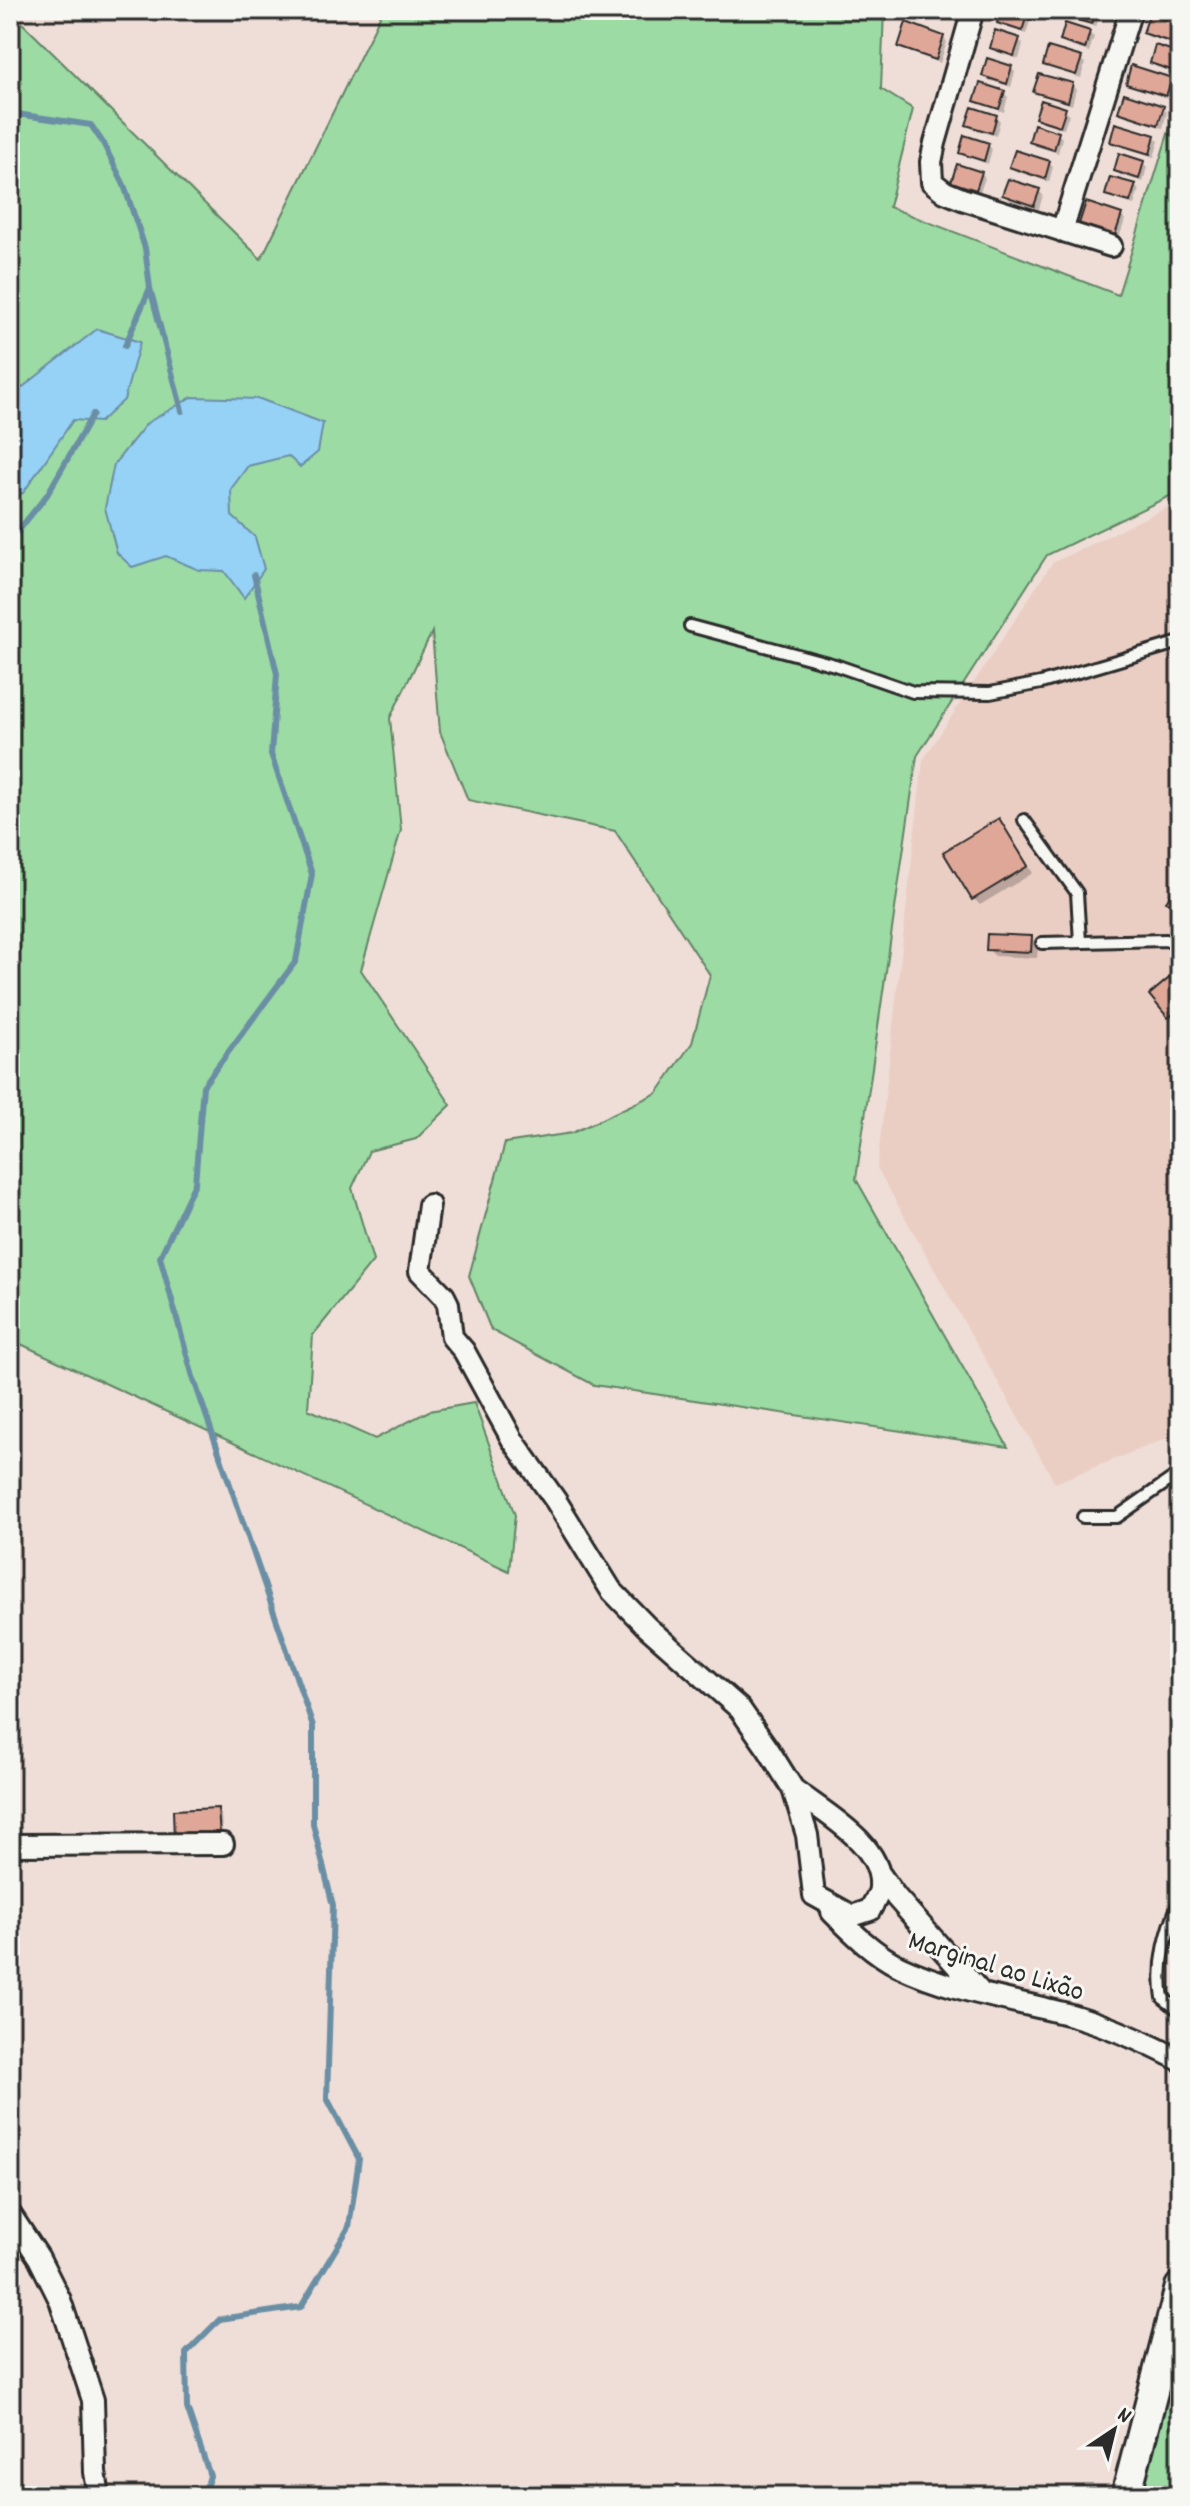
<svg xmlns="http://www.w3.org/2000/svg" width="1190" height="2506" viewBox="0 0 1190 2506" font-family="Dekko,sans-serif">
  <rect width="100%" height="100%" fill="#efded7"/>
  <filter id="ink" filterUnits="userSpaceOnUse"><feTurbulence type="fractalNoise" baseFrequency=".0125" numOctaves="2"/><feDisplacementMap in="SourceGraphic" scale="16" xChannelSelector="R" yChannelSelector="G"/><feConvolveMatrix kernelMatrix="1 2 1 2 8 2 1 2 1" color-interpolation-filters="sRGB"/></filter>
  <g filter="url(#ink)">
    <path fill="#eacec4" d="M 1180,501 L 1180,1433 L 1055,1483 L 877,1168 L 923,760 L 1052,563 Z"/>
    <path fill="#9cdba3" stroke="#648367" stroke-width="2" d="M 383,10 L 884,10 L 881,89 L 913,109 L 889,207 L 1118,295 L 1180,95 L 1180,491 L 1047,555 L 917,756 L 856,1179 L 1008,1447 L 594,1385 L 491,1330 L 469,1276 L 505,1143 L 572,1133 L 657,1093 L 692,1043 L 710,975 L 615,831 L 468,800 L 440,732 L 432,632 L 390,718 L 401,830 L 361,970 L 451,1105 L 416,1139 L 369,1151 L 352,1188 L 373,1261 L 313,1335 L 308,1409 L 375,1439 L 429,1411 L 474,1403 L 515,1515 L 509,1571 L 10,1339 L 10,11 L 261,259 Z
      M 1173,2374 L 1180,2374 L 1180,2496 L 1142,2496 Z"/>
    <path fill="#96d1f6" stroke="#6b8fa5" stroke-width="2" d="M 97,329 L 140,342 L 124,400 L 100,422 L 73,420 L 23,493 L 10,496 L 10,397 Z
      M 192,397 L 260,399 L 323,423 L 318,452 L 300,467 L 288,456 L 248,466 L 231,489 L 232,516 L 255,537 L 264,569 L 244,598 L 224,571 L 199,570 L 166,556 L 132,567 L 117,553 L 105,508 L 114,464 L 147,423 Z"/>
    <path fill="#0003" d="M 1003,10 L 1027,14 L 1031,18 L 1026,34 L 1003,26 L 999,22 Z
      M 1071,10 L 1098,10 L 1101,12 L 1096,27 L 1073,20 L 1069,16 Z
      M 1168,10 L 1180,10 L 1180,16 L 1171,13 Z
      M 1180,26 L 1180,46 L 1149,37 L 1145,33 Z
      M 1089,33 L 1094,37 L 1089,52 L 1066,45 L 1062,40 Z
      M 943,37 L 947,42 L 940,63 L 904,50 L 900,46 Z
      M 1019,40 L 1023,44 L 1019,59 L 996,52 L 992,48 Z
      M 1180,55 L 1179,74 L 1156,67 L 1152,62 Z
      M 1080,59 L 1085,63 L 1081,78 L 1050,68 L 1045,64 Z
      M 1011,68 L 1015,72 L 1011,87 L 988,80 L 984,75 Z
      M 1170,79 L 1175,84 L 1170,99 L 1132,87 L 1128,83 Z
      M 1072,85 L 1076,89 L 1072,105 L 1040,95 L 1036,91 Z
      M 1004,93 L 1008,97 L 1004,112 L 981,104 L 977,100 Z
      M 1163,108 L 1167,112 L 1163,128 L 1125,116 L 1121,112 Z
      M 1065,110 L 1069,114 L 1064,129 L 1042,122 L 1038,118 Z
      M 996,117 L 1000,121 L 996,136 L 973,129 L 969,125 Z
      M 1058,134 L 1062,138 L 1058,153 L 1035,146 L 1031,142 Z
      M 1154,137 L 1159,141 L 1154,157 L 1116,145 L 1112,141 Z
      M 988,145 L 992,149 L 988,164 L 965,156 L 961,152 Z
      M 1049,163 L 1053,167 L 1049,182 L 1015,171 L 1011,167 Z
      M 1143,163 L 1147,167 L 1143,182 L 1120,175 L 1116,171 Z
      M 981,173 L 985,178 L 980,192 L 957,186 L 953,181 Z
      M 1135,186 L 1139,190 L 1134,205 L 1111,198 L 1107,194 Z
      M 1039,191 L 1043,195 L 1039,209 L 1009,199 L 1005,195 Z
      M 1121,215 L 1125,220 L 1118,241 L 1084,231 Z
      M 999,821 L 1033,873 L 980,905 L 973,898 Z
      M 1031,938 L 1038,945 L 1037,958 L 995,956 L 988,949 Z
      M 1180,972 L 1180,1021 L 1176,1024 L 1152,995 Z
      M 217,1810 L 221,1814 L 223,1841 L 181,1843 Z"/>
    <g fill="none" stroke-linecap="round" stroke-linejoin="round">
      <path stroke="#6b8fa5" stroke-width="6" d="M 10,113 L 91,125 L 103,143 L 124,185 L 145,248 L 150,288 L 182,411
        M 125,346 L 150,288
        M 10,541 L 47,495 L 93,414
        M 203,2496 L 210,2476 L 187,2408 L 186,2353 L 220,2319 L 301,2307 L 349,2227 L 359,2159 L 327,2098 L 333,1906 L 313,1824 L 313,1726 L 193,1377 L 160,1257 L 195,1183 L 203,1086 L 296,961 L 312,874 L 271,754 L 277,674 L 254,575"/>
    </g>
    <path fill="#dfa798" stroke="#2b2b2b" stroke-width="2" d="M 1001,10 L 1028,12 L 1022,31 L 997,23 Z
      M 1069,10 L 1096,10 L 1092,24 L 1067,17 Z
      M 1149,15 L 1180,24 L 1180,45 L 1143,33 Z
      M 906,22 L 944,36 L 936,60 L 898,47 Z
      M 1065,23 L 1090,31 L 1085,49 L 1060,41 Z
      M 995,30 L 1020,38 L 1014,56 L 990,48 Z
      M 1155,45 L 1180,53 L 1174,71 L 1150,63 Z
      M 1048,47 L 1082,57 L 1076,75 L 1043,65 Z
      M 987,58 L 1012,66 L 1007,84 L 982,76 Z
      M 1131,65 L 1172,78 L 1166,96 L 1126,84 Z
      M 1039,74 L 1073,83 L 1068,102 L 1033,92 Z
      M 980,83 L 1005,91 L 999,109 L 974,101 Z
      M 1124,93 L 1164,106 L 1158,125 L 1118,112 Z
      M 1041,100 L 1066,108 L 1060,126 L 1035,118 Z
      M 972,107 L 997,115 L 992,133 L 966,125 Z
      M 1115,123 L 1155,135 L 1150,154 L 1110,142 Z
      M 1034,124 L 1059,132 L 1054,150 L 1029,142 Z
      M 964,135 L 989,143 L 984,161 L 959,153 Z
      M 1015,150 L 1050,161 L 1045,179 L 1009,167 Z
      M 1119,153 L 1144,161 L 1139,179 L 1114,171 Z
      M 957,164 L 982,172 L 976,190 L 951,182 Z
      M 1110,177 L 1136,184 L 1130,202 L 1105,195 Z
      M 1008,179 L 1040,189 L 1034,206 L 1002,195 Z
      M 1086,202 L 1122,214 L 1114,238 L 1078,227 Z
      M 999,818 L 1028,866 L 972,900 L 943,852 Z
      M 1180,882 L 1180,911 L 1166,901 Z
      M 987,934 L 1032,936 L 1031,952 L 986,950 Z
      M 1180,969 L 1180,1009 L 1168,1018 L 1149,995 Z
      M 218,1808 L 220,1837 L 174,1839 L 173,1810 Z"/>
    <g fill="none" stroke-linecap="round" stroke-linejoin="round">
      <g stroke="#2b2b2b" stroke-width="16">
        <path id="service" d="M 690,626 L 835,665 L 913,692 L 990,693 L 1041,683 L 1180,642
          M 1024,820 L 1077,893 L 1080,942
          M 1042,943 L 1166,940 L 1180,945
          M 1083,1517 L 1117,1517 L 1180,1473
          M 1180,1899 C 1167,1931 1157,1963 1163,1998 L 1180,2011"/>
      </g>
      <g stroke="#2b2b2b" stroke-width="26">
        <path id="minor" d="M 973,10 L 935,143 L 931,162 L 932,182 L 945,192 L 962,199 L 1111,246
          M 1062,231 L 1131,10
          M 429,1205 L 420,1271 L 444,1296 L 448,1304 L 452,1337 L 464,1351 L 512,1439 L 556,1501 L 611,1590 L 647,1627 L 740,1709 L 768,1749 L 793,1789 L 807,1835 L 814,1895 L 852,1916 L 870,1910 C 873,1903 880,1895 880,1887 C 883,1844 824,1813 793,1789
          M 10,1845 L 223,1844
          M 879,1873 L 896,1897 L 981,1993
          M 832,1912 C 851,1931 874,1954 899,1966 C 954,1992 1014,2000 1071,2015 C 1110,2026 1145,2042 1180,2060
          M 10,2214 L 39,2258 L 60,2300 L 93,2400 L 95,2472 L 99,2496"/>
      </g>
      <g stroke="#2b2b2b" stroke-width="34">
        <path id="secondary" d="M 1126,2496 L 1180,2287"/>
      </g>
      <use href="#service" stroke="#f6f6f2" stroke-width="10"/>
      <use href="#minor" stroke="#f6f6f2" stroke-width="20"/>
      <use href="#secondary" stroke="#f6f6f2" stroke-width="28"/>
    </g>
  </g>
  <g text-anchor="middle" stroke-width="6" stroke-linejoin="round" paint-order="stroke">
    <g font-size="28" fill="#2b2b2b" stroke="#f6f6f2">
      <text transform="translate(997 1964) rotate(17)" y="10">Marginal ao Lixão</text>
    </g>
  </g>
  <rect width="1190" height="2506" fill="none" stroke="#f6f6f2" stroke-width="40"/>
  <rect x="20" y="20" width="1150" height="2466" fill="none" stroke="#2b2b2b" stroke-width="3" filter="url(#ink)"/>
  <g transform="translate(1114 2430) rotate(35)" stroke="#f6f6f2" stroke-width="6" paint-order="stroke">
  <path d="M0-6L14 30L0 20L-14 30Z" fill="#2b2b2b"/>
  <text y="-12" font-size="22" font-weight="bold" text-anchor="middle" fill="#2b2b2b">N</text>
  </g>
</svg>
